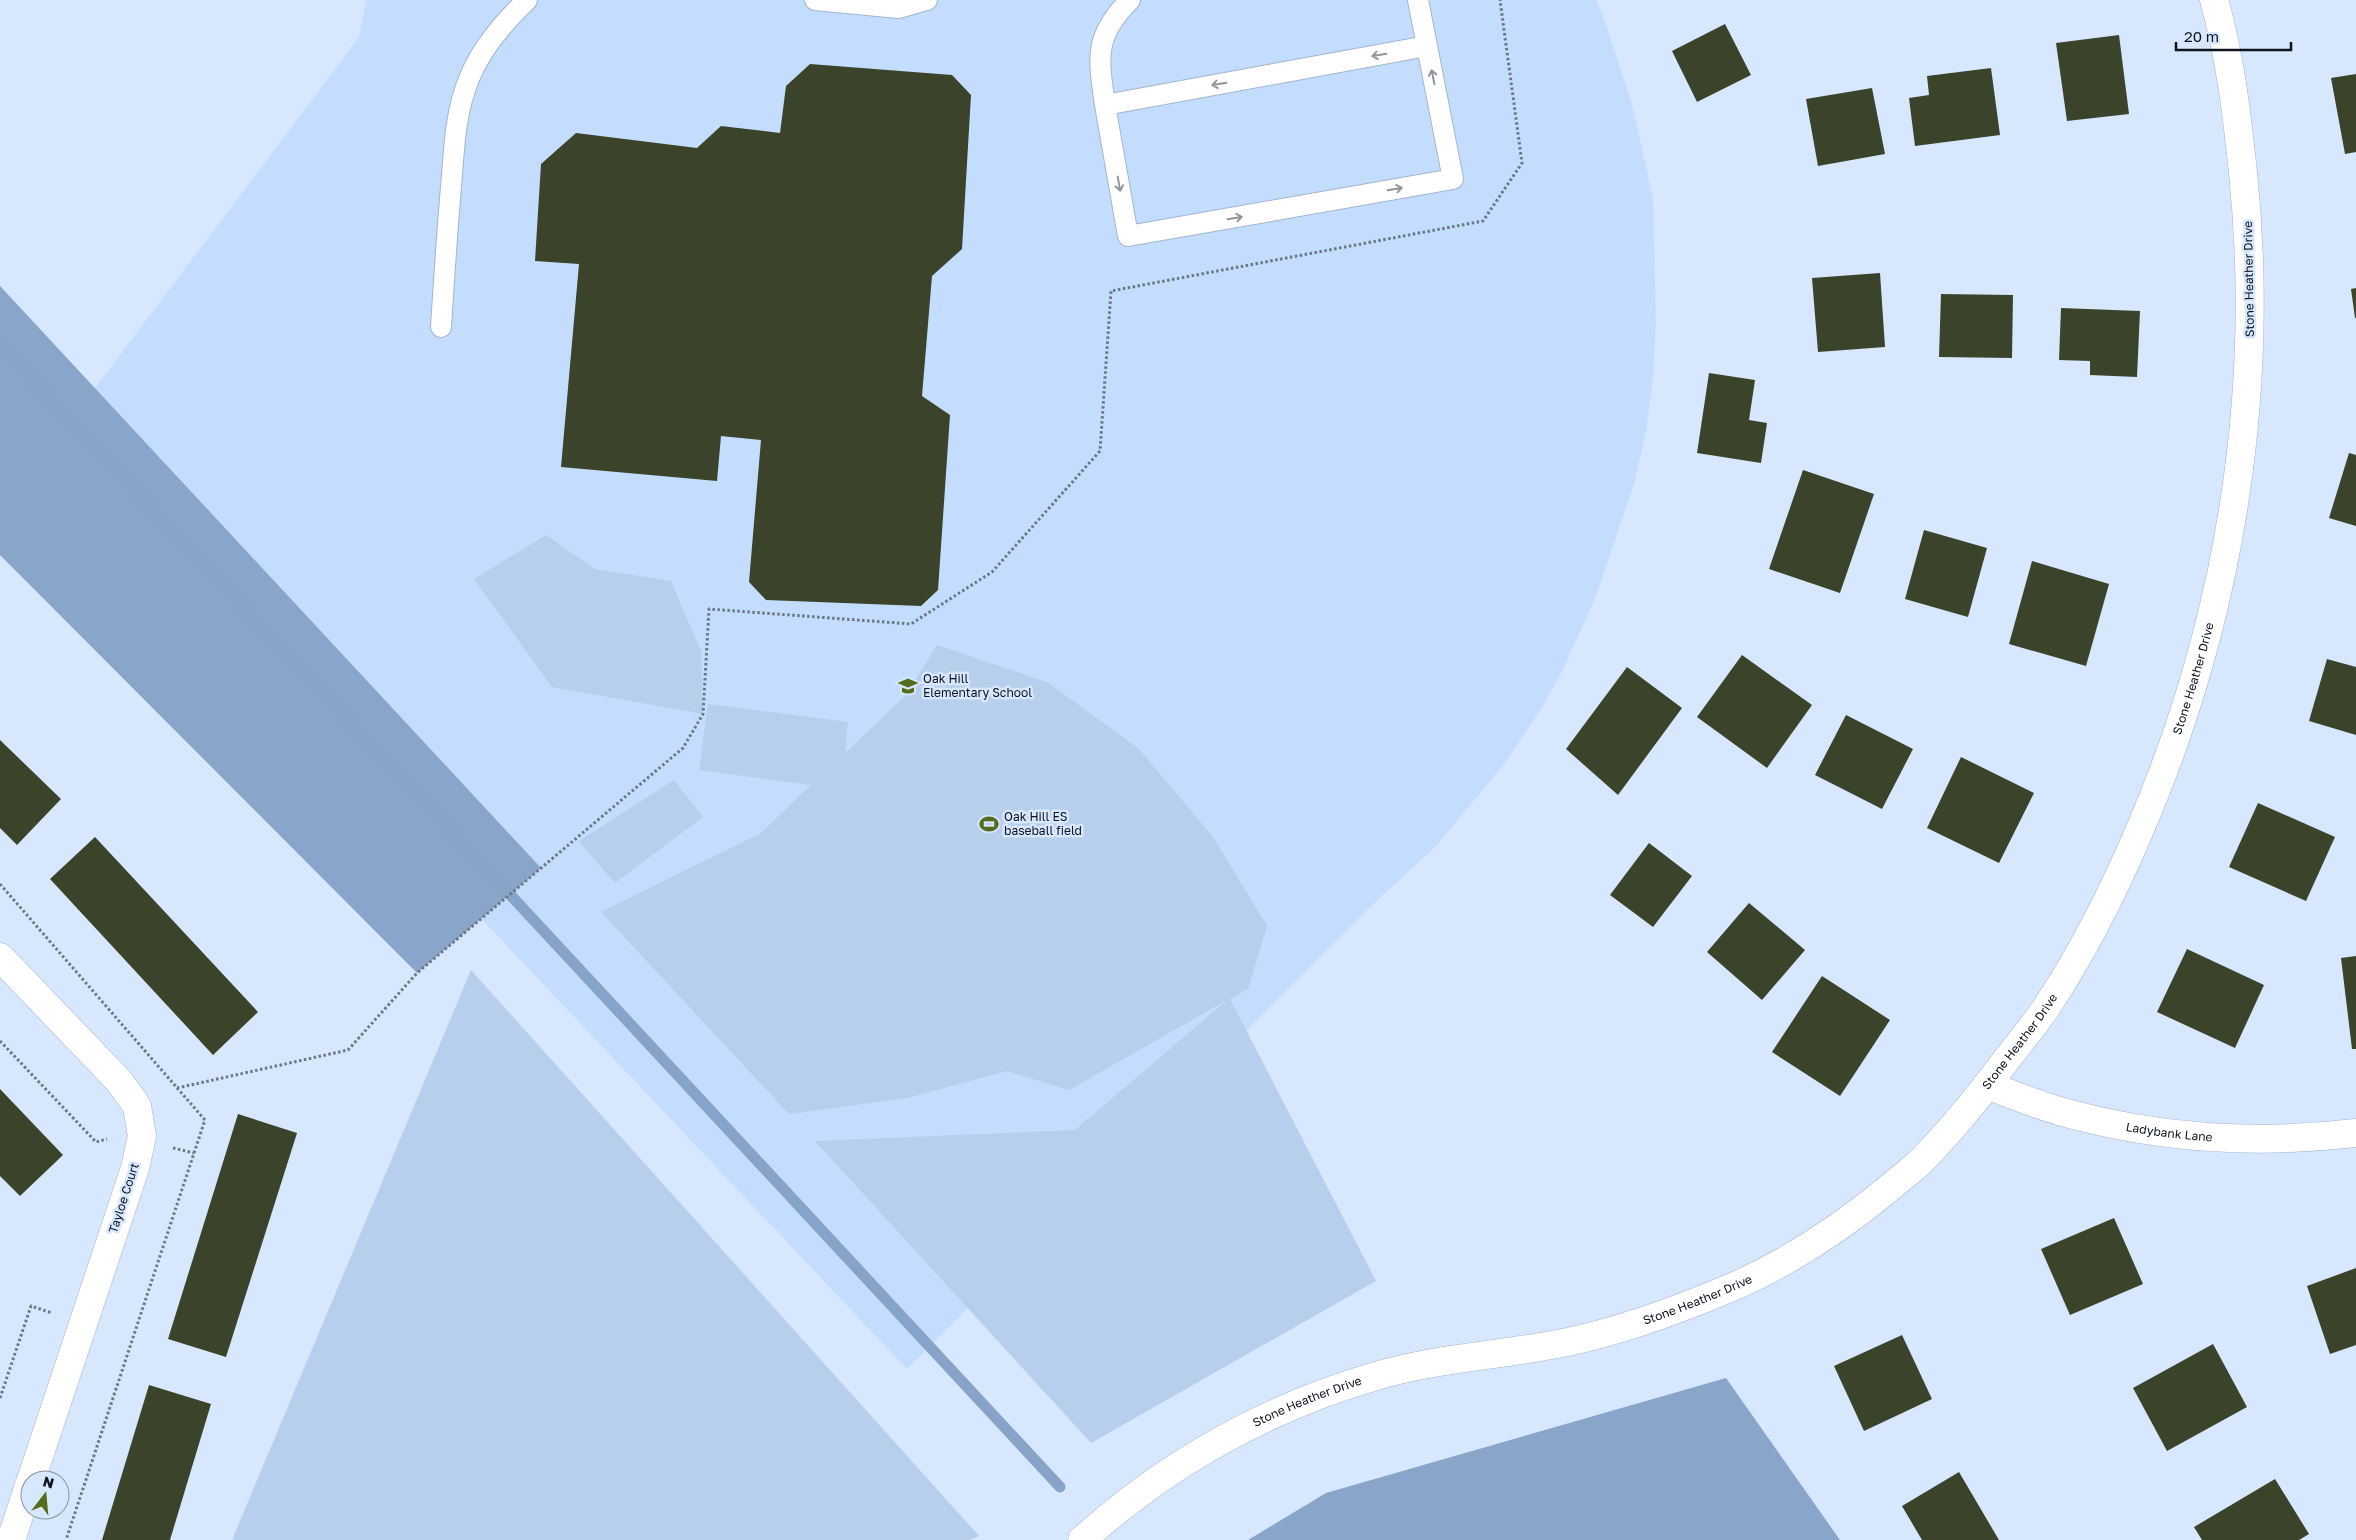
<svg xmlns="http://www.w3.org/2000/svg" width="2356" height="1540" viewBox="0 0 2356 1540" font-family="'Golos Text',sans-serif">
  <rect width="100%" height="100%" fill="#d7e7fd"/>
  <path fill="#c4ddfe" d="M 366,0 L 1596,0 L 1602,13 L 1632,104 L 1653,198 L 1656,323 L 1653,378 L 1646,431 L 1634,484 L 1595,599 L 1563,669 L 1545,703 L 1503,766 L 1435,847 L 1367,910 L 907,1369 L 44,456 L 359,37 Z"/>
  <path fill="#b7ceec" d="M 546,535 L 595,569 L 671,581 L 701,651 L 703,714 L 552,687 L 474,579 Z
    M 937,645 L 1047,682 L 1138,748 L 1213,837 L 1267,926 L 1248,989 L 1230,999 L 1376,1281 L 1091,1443 L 815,1141 L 1075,1130 L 1227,1000 L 1069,1090 L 1007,1071 L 907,1098 L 789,1114 L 601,912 L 761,833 L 811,785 L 699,770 L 708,704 L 848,722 L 845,753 L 906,695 Z
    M 674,780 L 703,817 L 615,883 L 579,841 Z
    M 471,970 L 979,1536 L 969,1540 L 232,1540 Z"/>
  <path fill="#89a5ca" d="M 0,286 L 541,868 L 417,973 L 0,555 Z
    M 1726,1378 L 1840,1540 L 1248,1540 L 1326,1493 Z"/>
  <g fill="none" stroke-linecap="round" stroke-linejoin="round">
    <path stroke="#88a3c8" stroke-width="11" d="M 0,345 L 1060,1487"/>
  </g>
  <path fill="#3b442b" d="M 1725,24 L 1751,75 L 1697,102 L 1672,51 Z
    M 2119,35 L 2129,114 L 2067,121 L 2056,43 Z
    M 810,64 L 952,75 L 971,95 L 962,249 L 932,276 L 922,396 L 950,415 L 938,590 L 921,606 L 766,600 L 749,582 L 761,440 L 721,436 L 717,481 L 561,467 L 579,264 L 535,261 L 541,164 L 576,133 L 697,148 L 721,126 L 780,133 L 786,86 Z
    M 1991,68 L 2000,135 L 1915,146 L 1909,98 L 1929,95 L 1927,76 Z
    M 2356,74 L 2356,152 L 2345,154 L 2331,78 Z
    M 1872,88 L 1885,154 L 1818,166 L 1806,99 Z
    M 1880,273 L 1885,347 L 1818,352 L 1812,278 Z
    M 2356,288 L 2356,318 L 2355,318 L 2351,289 Z
    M 1941,294 L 2013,295 L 2012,358 L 1939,357 Z
    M 2061,308 L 2140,311 L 2137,377 L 2090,375 L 2090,361 L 2059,360 Z
    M 1709,373 L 1755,380 L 1749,420 L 1767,423 L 1761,463 L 1697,453 Z
    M 2349,453 L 2356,455 L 2356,526 L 2329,518 Z
    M 1803,470 L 1874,494 L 1840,593 L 1769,569 Z
    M 1924,530 L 1987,548 L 1968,617 L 1905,599 Z
    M 2032,561 L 2109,584 L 2086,666 L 2009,644 Z
    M 1742,655 L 1812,705 L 1767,768 L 1697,717 Z
    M 2327,659 L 2356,667 L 2356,735 L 2309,721 Z
    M 1627,667 L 1682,708 L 1618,795 L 1566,749 Z
    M 1846,715 L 1913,749 L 1882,809 L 1815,775 Z
    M 0,740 L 61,799 L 17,845 L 0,828 Z
    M 1961,757 L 2034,793 L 1999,863 L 1927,828 Z
    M 2258,803 L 2335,837 L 2306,901 L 2229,867 Z
    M 95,837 L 258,1012 L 213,1055 L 50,879 Z
    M 1649,843 L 1692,876 L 1653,927 L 1610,895 Z
    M 1749,903 L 1805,950 L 1762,1000 L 1707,952 Z
    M 2187,949 L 2264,985 L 2235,1048 L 2157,1012 Z
    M 2356,956 L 2356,1049 L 2352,1049 L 2341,958 Z
    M 1822,976 L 1890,1020 L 1840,1096 L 1772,1052 Z
    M 0,1089 L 63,1155 L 20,1196 L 0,1176 Z
    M 238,1114 L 297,1133 L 226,1357 L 168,1339 Z
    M 2114,1218 L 2143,1284 L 2070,1315 L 2041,1249 Z
    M 2356,1268 L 2356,1345 L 2330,1354 L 2307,1286 Z
    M 1902,1335 L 1932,1399 L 1864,1431 L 1834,1366 Z
    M 2213,1344 L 2247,1407 L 2167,1451 L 2133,1388 Z
    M 149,1385 L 211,1404 L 170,1540 L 102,1540 Z
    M 1959,1472 L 1999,1540 L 1922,1540 L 1902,1506 Z
    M 2275,1479 L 2309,1534 L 2299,1540 L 2202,1540 L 2194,1527 Z"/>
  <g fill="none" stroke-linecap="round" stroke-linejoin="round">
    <g stroke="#a1b5cf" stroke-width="22">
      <path id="lane" d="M 815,0 L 899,8 L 927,0
        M 1418,0 L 1453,179 L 1128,236 L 1105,105 L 1427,46
        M 1105,105 C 1098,57 1094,36 1130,0
        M 441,327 C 444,280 447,233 451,187 C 454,151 455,112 469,79 C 481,48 504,22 527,0"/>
    </g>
    <g stroke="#a1b5cf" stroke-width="29">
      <g id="street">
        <path d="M 0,957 L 119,1081 L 137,1106 L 142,1136 L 135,1168 L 31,1480"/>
        <path id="s1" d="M 1987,1085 C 2011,1094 2035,1104 2059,1111 C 2158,1139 2254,1145 2356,1133"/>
        <path d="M 11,1540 L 30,1482"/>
      </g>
    </g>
    <g stroke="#a1b5cf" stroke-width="29">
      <g id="secondary">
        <path id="s2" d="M 1082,1540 C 1167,1464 1266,1408 1376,1376 C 1444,1356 1514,1355 1581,1339 C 1635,1326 1686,1307 1737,1285 C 1793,1260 1846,1224 1893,1185 C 1904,1175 1916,1167 1926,1156 C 1954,1127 1980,1095 2004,1063 C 2017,1046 2031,1029 2044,1011 C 2082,954 2114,891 2141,827 C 2229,621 2266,396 2243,173 C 2237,115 2230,56 2214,0"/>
      </g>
    </g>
    <path stroke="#6c7786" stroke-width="3" stroke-dasharray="2.5 2.5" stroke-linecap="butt" d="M 0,884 L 205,1120 L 66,1540
      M 0,1041 L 96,1142 L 107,1139
      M 177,1088 L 348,1050 L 417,973 L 683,748 L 703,714 L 709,609 L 911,624 L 992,572 L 1100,451 L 1111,291 L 1483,221 L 1522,163 L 1500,0
      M 173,1148 L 194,1153
      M 0,1398 L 31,1306 L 52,1313"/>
    <use href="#lane" stroke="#fff" stroke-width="20"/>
    <use href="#street" stroke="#fff" stroke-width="28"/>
    <use href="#secondary" stroke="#fff" stroke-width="28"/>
  </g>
  <defs><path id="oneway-shaft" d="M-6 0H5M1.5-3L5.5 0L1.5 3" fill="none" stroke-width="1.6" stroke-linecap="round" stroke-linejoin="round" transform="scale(1.25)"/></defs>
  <g stroke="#929599">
    <use href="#oneway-shaft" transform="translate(1379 55) rotate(170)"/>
    <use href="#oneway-shaft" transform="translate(1433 77) rotate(-101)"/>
    <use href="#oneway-shaft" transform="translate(1219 84) rotate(170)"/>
    <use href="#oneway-shaft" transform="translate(1119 184) rotate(80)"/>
    <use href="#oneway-shaft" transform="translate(1395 189) rotate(-10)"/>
    <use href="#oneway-shaft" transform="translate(1235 218) rotate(-10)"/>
  </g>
  <defs>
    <g id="school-bare" transform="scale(1.5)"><path d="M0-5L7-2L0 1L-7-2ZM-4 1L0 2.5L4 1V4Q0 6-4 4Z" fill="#556c1d" stroke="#d7e7fd" stroke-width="2.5" paint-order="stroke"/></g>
    <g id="stadium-bare" transform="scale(1.5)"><path d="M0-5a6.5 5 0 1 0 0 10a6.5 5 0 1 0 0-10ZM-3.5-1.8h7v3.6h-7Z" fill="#556c1d" stroke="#d7e7fd" stroke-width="2.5" paint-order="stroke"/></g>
  </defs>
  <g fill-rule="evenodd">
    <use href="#school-bare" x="908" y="686"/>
    <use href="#stadium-bare" x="989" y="824"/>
  </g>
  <g text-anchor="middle" stroke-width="5" stroke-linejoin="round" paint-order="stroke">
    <g font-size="12" fill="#0d141d" stroke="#d7e7fd">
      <text transform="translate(2249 279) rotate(-91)" y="4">Stone Heather Drive</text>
      <text dy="4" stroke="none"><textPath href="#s2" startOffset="1496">Stone Heather Drive</textPath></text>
      <text dy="4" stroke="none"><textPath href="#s2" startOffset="1091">Stone Heather Drive</textPath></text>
      <text dy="4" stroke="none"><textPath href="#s1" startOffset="189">Ladybank Lane</textPath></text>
      <text transform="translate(124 1198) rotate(-72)" y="4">Tayloe Court</text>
      <text dy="4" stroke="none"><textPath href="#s2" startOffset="671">Stone Heather Drive</textPath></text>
      <text dy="4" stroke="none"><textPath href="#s2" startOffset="266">Stone Heather Drive</textPath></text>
    </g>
    <g font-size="12" fill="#0d141d" stroke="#d7e7fd" text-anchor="start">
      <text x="923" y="683">Oak Hill<tspan x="923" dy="14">Elementary School</tspan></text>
      <text x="1004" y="821">Oak Hill ES<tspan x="1004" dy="14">baseball field</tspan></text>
    </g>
  </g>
  <g transform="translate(45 1495) rotate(16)"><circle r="24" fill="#d7e7fd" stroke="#8693a3"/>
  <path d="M0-4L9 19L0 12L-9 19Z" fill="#556c1d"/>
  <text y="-8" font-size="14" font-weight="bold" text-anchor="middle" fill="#0d141d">N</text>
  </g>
  <path d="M2176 42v8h115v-8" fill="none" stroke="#0d141d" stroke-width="2.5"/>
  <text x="2184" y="42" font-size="15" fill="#0d141d" stroke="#d7e7fd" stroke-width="4" paint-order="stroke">20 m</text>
</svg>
